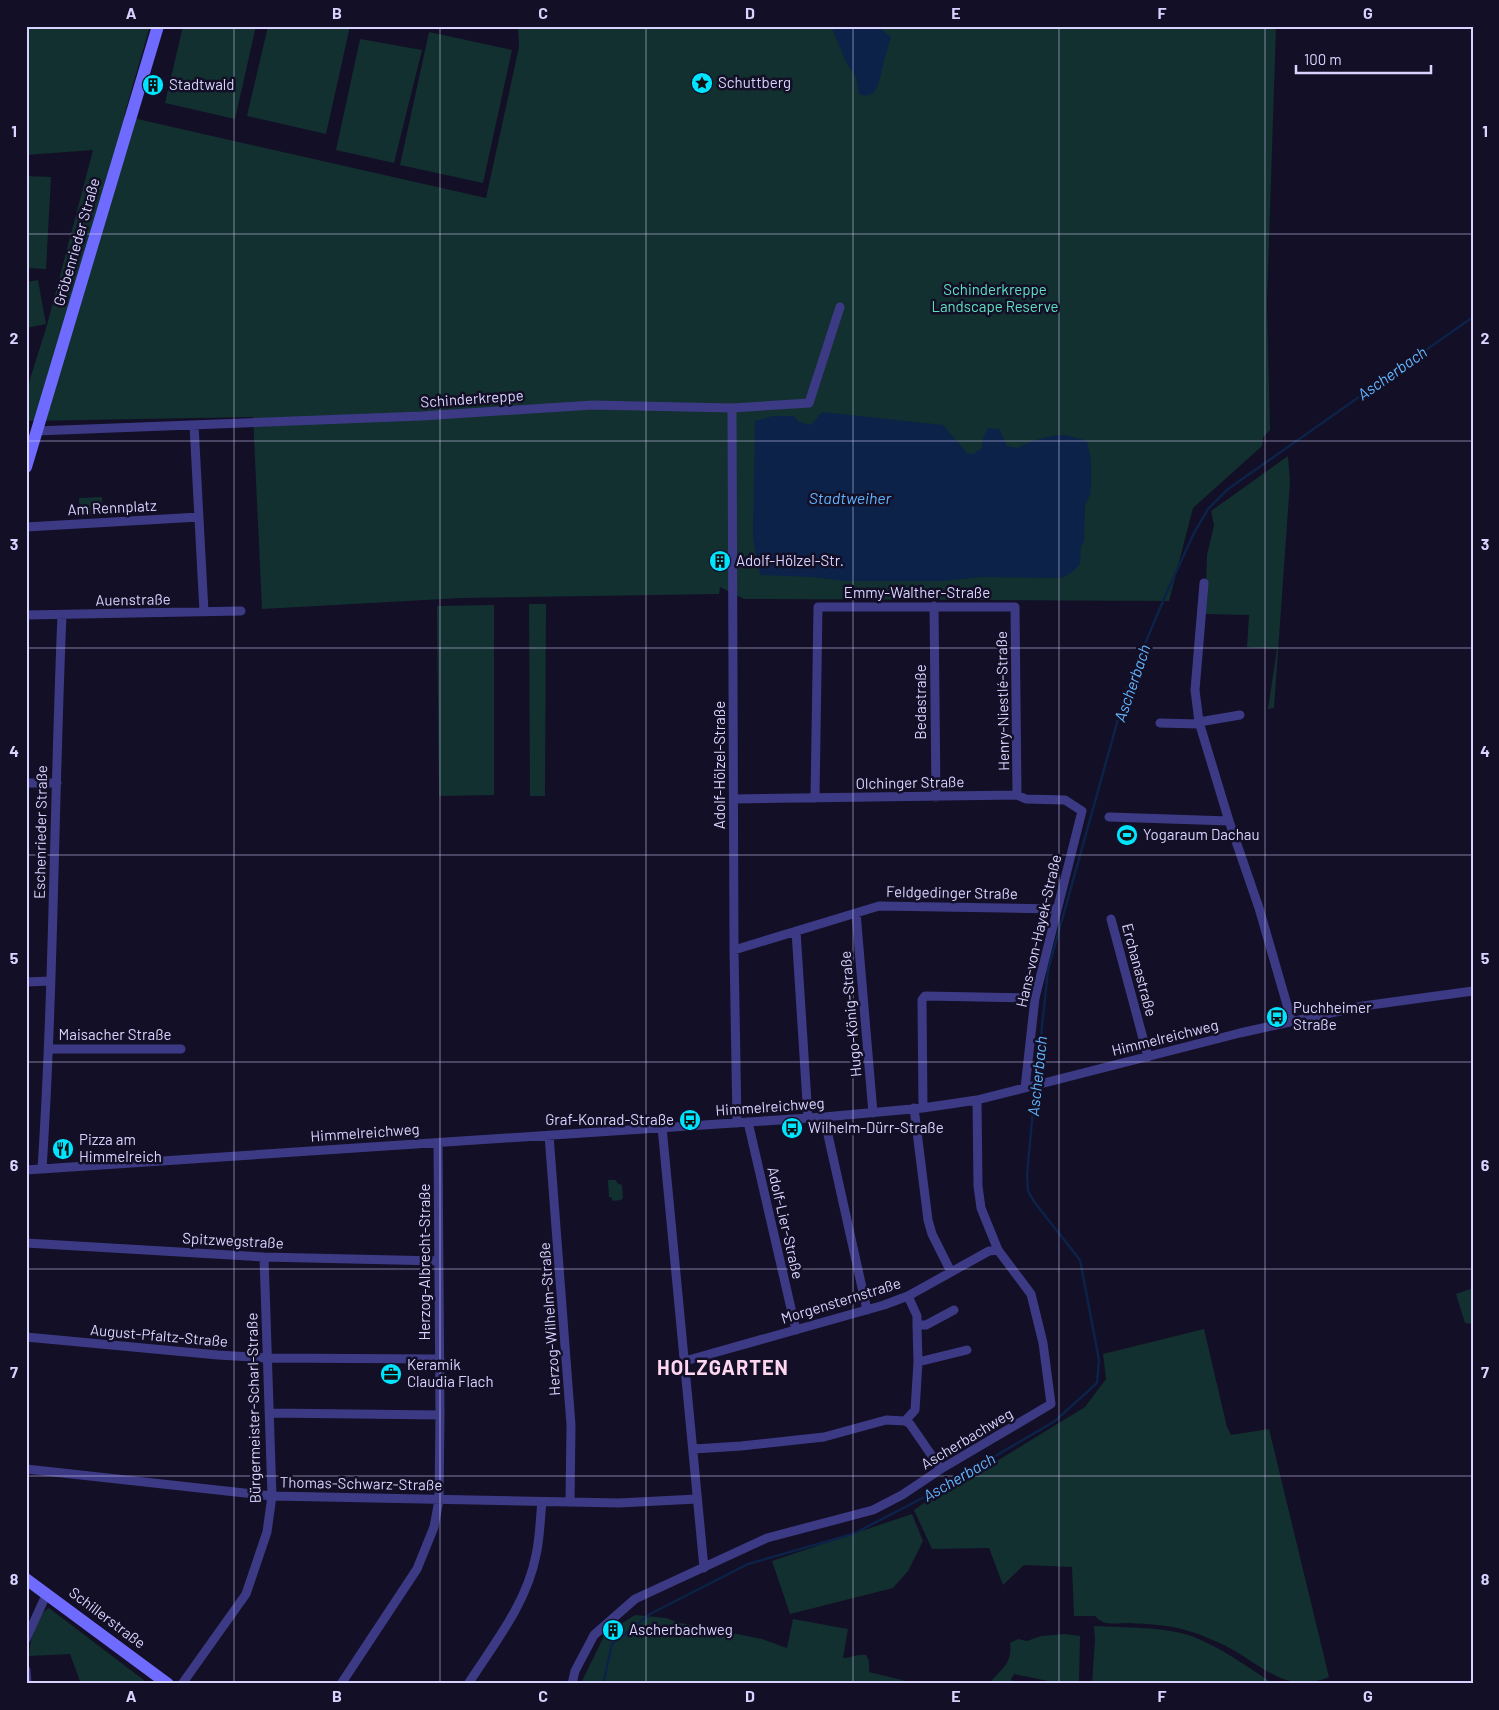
<svg xmlns="http://www.w3.org/2000/svg" width="1499" height="1710" viewBox="0 0 1499 1710" font-family="Barlow,sans-serif">
  <rect width="100%" height="100%" fill="#130f26"/>
  <path fill="#12302f" d="M 26,26 L 150,26 L 124,116 L 486,198 L 519,47 L 518,26 L 1276,26 L 1267,303 L 1270,430 L 1263,437 L 1262,446 L 1193,508 L 1169,601 L 744,599 L 720,587 L 719,594 L 461,598 L 262,609 L 253,417 L 26,421 L 26,398 L 30,379 L 47,325 L 93,150 L 26,155 Z
    M 183,26 L 256,26 L 235,119 L 165,103 Z
    M 268,26 L 350,26 L 326,134 L 247,116 Z
    M 429,32 L 512,50 L 483,183 L 400,165 Z
    M 360,39 L 422,50 L 394,163 L 336,150 Z
    M 26,176 L 51,177 L 46,269 L 26,268 Z
    M 38,280 L 46,324 L 26,328 L 26,282 Z
    M 1288,456 L 1290,482 L 1274,708 L 1268,709 L 1277,649 L 1247,647 L 1249,615 L 1205,614 L 1207,555 L 1214,525 L 1211,511 Z
    M 102,497 L 103,515 L 80,516 L 79,498 Z
    M 529,604 L 546,604 L 545,796 L 530,796 Z
    M 494,605 L 494,795 L 439,796 L 437,606 Z
    M 608,1180 L 616,1180 L 617,1183 L 622,1185 L 623,1198 L 621,1200 L 613,1201 L 611,1197 L 609,1197 Z
    M 1473,1288 L 1473,1324 L 1465,1323 L 1456,1294 Z
    M 1204,1329 L 1227,1427 L 1231,1435 L 1269,1429 L 1329,1677 C 1289,1694 1266,1669 1235,1651 C 1221,1643 1207,1637 1192,1632 C 1172,1625 1149,1624 1128,1623 C 1120,1623 1107,1625 1101,1621 C 1099,1620 1097,1618 1095,1616 L 1074,1616 L 1072,1567 L 1024,1565 L 1003,1585 L 989,1548 L 932,1549 L 914,1510 L 934,1496 L 974,1475 L 1085,1407 L 1106,1379 L 1103,1354 Z
    M 912,1514 L 923,1541 L 908,1571 L 893,1588 L 790,1614 L 772,1561 Z
    M 49,1608 L 149,1684 L 81,1684 L 70,1654 L 29,1656 C 30,1642 35,1615 49,1608 Z
    M 635,1615 L 666,1618 L 680,1623 L 762,1639 L 787,1648 L 793,1619 L 848,1629 L 843,1658 C 853,1658 854,1654 866,1655 L 869,1661 L 869,1672 L 918,1684 L 598,1684 L 582,1681 L 605,1634 Z
    M 1094,1626 C 1125,1628 1165,1626 1194,1637 C 1222,1648 1246,1666 1271,1682 L 1277,1684 L 1092,1684 L 1095,1640 Z
    M 1065,1634 L 1080,1636 L 1079,1684 L 1063,1684 L 1014,1674 L 1011,1679 L 1013,1684 L 989,1684 C 1000,1669 1013,1665 1010,1643 L 1018,1639 L 1027,1641 L 1041,1636 Z"/>
  <path fill="#0c2248" d="M 831,26 L 877,26 L 891,37 C 889,45 886,53 884,61 C 880,74 880,102 859,94 L 856,78 L 845,60 Z
    M 822,412 L 943,425 L 967,453 L 974,454 L 978,450 L 981,449 L 983,445 L 982,441 L 988,428 L 999,429 L 1007,446 L 1018,448 C 1028,441 1051,435 1064,435 C 1071,436 1080,439 1087,441 L 1091,460 L 1091,493 L 1085,505 L 1084,541 L 1081,547 L 1080,564 L 1071,573 L 1061,578 L 982,577 L 943,581 L 845,581 L 813,577 L 760,575 L 753,538 L 755,421 L 773,416 L 794,416 L 799,422 L 811,425 Z"/>
  <g fill="none" stroke-linecap="round" stroke-linejoin="round">
    <path stroke="#0c2248" stroke-width="2.5" d="M 1036,1083 L 1048,970 L 1127,687 L 1166,594 L 1194,533 L 1208,509 L 1228,489 L 1473,317
      M 603,1684 L 612,1644 L 650,1614 L 748,1564 L 853,1534 L 938,1490 L 1055,1421 L 1097,1383 L 1099,1360 L 1080,1260 L 1035,1203 L 1028,1191 L 1027,1175 L 1035,1088"/>
    <path stroke="#3d3a85" stroke-width="9" d="M 732,408 L 734,950 L 737,1123
      M 194,425 L 204,612
      M 36,431 L 422,416 L 593,405 L 732,408 L 809,403 L 840,307
      M 26,527 L 199,517
      M 1204,583 L 1195,690 L 1199,722 L 1229,821 L 1259,908 L 1292,1022
      M 934,606 L 936,797
      M 26,615 L 241,611
      M 1199,722 L 1240,715
      M 1160,723 L 1199,724
      M 26,783 L 57,783
      M 815,798 L 818,607 L 1015,607 L 1017,795
      M 734,799 L 1017,795 L 1026,799 L 1065,800 L 1082,811 L 1035,998 L 1025,1088
      M 1109,817 L 1229,821
      M 856,913 L 873,1113
      M 1111,919 L 1148,1057
      M 796,931 L 808,1118
      M 734,950 L 879,906 L 1056,909
      M 26,982 L 51,981
      M 49,1049 L 181,1049
      M 914,1108 L 928,1220 L 932,1234 L 951,1272
      M 923,1108 L 922,1000 L 925,996 L 1035,998
      M 824,1117 L 867,1310
      M 748,1122 L 796,1330
      M 662,1127 L 704,1568
      M 549,1135 L 571,1425 L 570,1502
      M 42,1169 C 54,984 54,800 62,615
      M 26,1170 L 824,1117 L 923,1108 L 977,1100 L 1240,1033 L 1363,1006 L 1473,991
      M 26,1243 L 264,1257 L 439,1261
      M 917,1325 L 926,1325 L 954,1310
      M 26,1337 L 218,1355 L 268,1358 L 440,1359
      M 685,1361 L 884,1305 L 908,1296 L 989,1251 L 998,1250
      M 918,1362 L 967,1350
      M 270,1413 L 440,1415
      M 905,1421 L 915,1410 L 918,1362 L 917,1325 L 917,1316 L 908,1296
      M 694,1449 L 741,1446 L 824,1437 L 886,1420 L 905,1421 L 910,1424 L 941,1469
      M 26,1469 L 272,1496 L 619,1503 L 697,1499
      M 26,1639 L 47,1593
      M 26,1670 L 27,1684
      M 182,1684 L 246,1594 L 267,1532 L 272,1496 L 264,1257
      M 341,1684 L 417,1569 L 434,1527 L 439,1500 L 440,1415 L 438,1143
      M 468,1684 C 494,1644 527,1603 536,1555 C 540,1538 540,1519 542,1502
      M 572,1684 L 575,1671 L 594,1635 L 635,1599 L 767,1538 L 873,1510 L 902,1495 L 941,1469 L 1051,1404 L 1043,1343 L 1031,1294 L 998,1250 L 981,1208 L 978,1186 L 977,1100"/>
    <path stroke="#6f6bff" stroke-width="12" d="M 26,467 L 158,26
      M 26,1579 L 168,1684"/>
  </g>
  <path fill="none" stroke="#d9d4ff" stroke-width="1" stroke-opacity="0.55" d="M 234,26 L 234,1684M 440,26 L 440,1684M 646,26 L 646,1684M 853,26 L 853,1684M 1059,26 L 1059,1684M 1265,26 L 1265,1684M 26,234 L 1473,234M 26,441 L 1473,441M 26,648 L 1473,648M 26,855 L 1473,855M 26,1062 L 1473,1062M 26,1269 L 1473,1269M 26,1476 L 1473,1476"/>
  <defs>
    <g id="sight-disc" transform="scale(1.125)"><circle r="9.5" fill="#00e5ff" stroke="#130f26"/><path d="M0-6L1.8-2.2L6-1.7L2.9 1.2L3.7 5.4L0 3.3L-3.7 5.4L-2.9 1.2L-6-1.7L-1.8-2.2Z" fill="#111"/></g>
    <g id="building-disc" transform="scale(1.125)"><circle r="9.5" fill="#00e5ff" stroke="#130f26"/><path d="M-4-6H4V6H1V3H-1V6H-4ZM-2.5-4.3h1.7v1.8h-1.7ZM.8-4.3h1.7v1.8H.8ZM-2.5-1h1.7V.8h-1.7ZM.8-1h1.7V.8H.8Z" fill="#111"/></g>
    <g id="stadium-disc" transform="scale(1.125)"><circle r="9.5" fill="#00e5ff" stroke="#130f26"/><path d="M0-5a6.5 5 0 1 0 0 10a6.5 5 0 1 0 0-10ZM-3.5-1.8h7v3.6h-7Z" fill="#111"/></g>
    <g id="bus-disc" transform="scale(1.125)"><circle r="9.5" fill="#00e5ff" stroke="#130f26"/><path d="M-5-6H5V4H4V6H2V4H-2V6H-4V4H-5ZM-3.5-4V0h7V-4ZM-3.5 1.2v1.5H-2V1.2ZM2 1.2v1.5H3.5V1.2Z" fill="#111"/></g>
    <g id="restaurant-disc" transform="scale(1.125)"><circle r="9.5" fill="#00e5ff" stroke="#130f26"/><path d="M-5-6h1v4h1v-4h1v4h1v-4h1v5L-1.5 .5V6h-2V.5L-5-1ZM5-6V6H3V1.5H1.5Q1.5-4 5-6Z" fill="#111"/></g>
    <g id="office-disc" transform="scale(1.125)"><circle r="9.5" fill="#00e5ff" stroke="#130f26"/><path d="M-6-3h4V-5.5h4V-3h4V5H-6ZM-1-4.5V-3h2v-1.5ZM-6 0V1H6V0Z" fill="#111"/></g>
  </defs>
  <g fill-rule="evenodd">
    <use href="#sight-disc" x="702" y="83"/>
    <use href="#building-disc" x="153" y="85"/>
    <use href="#building-disc" x="720" y="561"/>
    <use href="#stadium-disc" x="1127" y="835"/>
    <use href="#bus-disc" x="1277" y="1017"/>
    <use href="#bus-disc" x="690" y="1120"/>
    <use href="#bus-disc" x="792" y="1128"/>
    <use href="#restaurant-disc" x="63" y="1149"/>
    <use href="#office-disc" x="391" y="1374"/>
    <use href="#building-disc" x="613" y="1630"/>
  </g>
  <g text-anchor="middle" stroke-width="5" stroke-linejoin="round" paint-order="stroke">
    <g font-size="15" fill="#d9d4ff" stroke="#130f26" text-anchor="start">
      <text x="718" y="88">Schuttberg</text>
      <text x="169" y="90">Stadtwald</text>
      <text x="736" y="566">Adolf-Hölzel-Str.</text>
      <text x="1143" y="840">Yogaraum Dachau</text>
      <text x="1293" y="1013">Puchheimer<tspan x="1293" dy="17">Straße</tspan></text>
      <text x="674" y="1125" text-anchor="end">Graf-Konrad-Straße</text>
      <text x="808" y="1133">Wilhelm-Dürr-Straße</text>
      <text x="79" y="1145">Pizza am<tspan x="79" dy="17">Himmelreich</tspan></text>
      <text x="407" y="1370">Keramik<tspan x="407" dy="17">Claudia Flach</tspan></text>
      <text x="629" y="1635">Ascherbachweg</text>
    </g>
    <g font-size="15" fill="#d9d4ff" stroke="#130f26">
      <text transform="translate(77 242) rotate(-74)" y="5">Gröbenrieder Straße</text>
      <text transform="translate(472 399) rotate(-4)" y="5">Schinderkreppe</text>
      <text transform="translate(112 508) rotate(-3)" y="5">Am Rennplatz</text>
      <text x="917" y="598">Emmy-Walther-Straße</text>
      <text transform="translate(133 600) rotate(-1)" y="5">Auenstraße</text>
      <text transform="translate(1003 701) rotate(-91)" y="5">Henry-Niestlé-Straße</text>
      <text transform="translate(921 702) rotate(-90)" y="5">Bedastraße</text>
      <text transform="translate(720 765) rotate(-90)" y="5">Adolf-Hölzel-Straße</text>
      <text transform="translate(910 783) rotate(-1)" y="5">Olchinger Straße</text>
      <text transform="translate(41 832) rotate(-89)" y="5">Eschenrieder Straße</text>
      <text transform="translate(952 893) rotate(1)" y="5">Feldgedinger Straße</text>
      <text transform="translate(1039 931) rotate(-77)" y="5">Hans-von-Hayek-Straße</text>
      <text transform="translate(1139 970) rotate(75)" y="5">Erchanastraße</text>
      <text transform="translate(851 1014) rotate(-95)" y="5">Hugo-König-Straße</text>
      <text x="115" y="1040">Maisacher Straße</text>
      <text transform="translate(1165 1038) rotate(-14)" y="5">Himmelreichweg</text>
      <text transform="translate(770 1107) rotate(-4)" y="5">Himmelreichweg</text>
      <text transform="translate(365 1133) rotate(-4)" y="5">Himmelreichweg</text>
      <text transform="translate(785 1223) rotate(77)" y="5">Adolf-Lier-Straße</text>
      <text transform="translate(233 1241) rotate(3)" y="5">Spitzwegstraße</text>
      <text transform="translate(425 1262) rotate(-90)" y="5">Herzog-Albrecht-Straße</text>
      <text transform="translate(841 1301) rotate(-17)" y="5">Morgensternstraße</text>
      <text transform="translate(550 1319) rotate(-94)" y="5">Herzog-Wilhelm-Straße</text>
      <text transform="translate(159 1336) rotate(5)" y="5">August-Pfaltz-Straße</text>
      <text transform="translate(254 1408) rotate(-91)" y="5">Bürgermeister-Scharl-Straße</text>
      <text transform="translate(967 1439) rotate(-31)" y="5">Ascherbachweg</text>
      <text transform="translate(361 1484) rotate(1)" y="5">Thomas-Schwarz-Straße</text>
      <text transform="translate(107 1618) rotate(37)" y="5">Schillerstraße</text>
    </g>
    <g font-size="15" fill="#5fe0c0" stroke="#130f26">
      <text x="995" y="295">Schinderkreppe<tspan x="995" dy="17">Landscape Reserve</tspan></text>
    </g>
    <g font-size="16" font-style="italic" fill="#62b6ff" stroke="#130f26">
      <text transform="translate(1392 373) rotate(-35)" y="6">Ascherbach</text>
      <text x="850" y="504">Stadtweiher</text>
      <text transform="translate(1132 683) rotate(-71)" y="6">Ascherbach</text>
      <text transform="translate(1037 1076) rotate(-84)" y="6">Ascherbach</text>
      <text transform="translate(959 1477) rotate(-30)" y="6">Ascherbach</text>
    </g>
    <g font-size="20" font-weight="bold" letter-spacing="1" fill="#ffd6f0" stroke="#130f26">
      <text x="723" y="1375">HOLZGARTEN</text>
    </g>
  </g>
  <rect width="1499" height="1710" fill="none" stroke="#130f26" stroke-width="55"/>
  <path d="M1296 65v8h135v-8" fill="none" stroke="#d9d4ff" stroke-width="2.5"/>
  <text x="1304" y="65" font-size="15" fill="#d9d4ff" stroke="#130f26" stroke-width="4" paint-order="stroke">100 m</text>
  <rect x="28" y="28" width="1444" height="1654" fill="none" stroke="#d9d4ff" stroke-width="2"/>
  <g font-size="16" text-anchor="middle" font-weight="bold" fill="#d9d4ff">
    <text x="131" y="19">A</text>
    <text x="337" y="19">B</text>
    <text x="543" y="19">C</text>
    <text x="750" y="19">D</text>
    <text x="956" y="19">E</text>
    <text x="1162" y="19">F</text>
    <text x="1368" y="19">G</text>
    <text x="14" y="137">1</text>
    <text x="1485" y="137">1</text>
    <text x="14" y="344">2</text>
    <text x="1485" y="344">2</text>
    <text x="14" y="550">3</text>
    <text x="1485" y="550">3</text>
    <text x="14" y="757">4</text>
    <text x="1485" y="757">4</text>
    <text x="14" y="964">5</text>
    <text x="1485" y="964">5</text>
    <text x="14" y="1171">6</text>
    <text x="1485" y="1171">6</text>
    <text x="14" y="1378">7</text>
    <text x="1485" y="1378">7</text>
    <text x="14" y="1585">8</text>
    <text x="1485" y="1585">8</text>
    <text x="131" y="1702">A</text>
    <text x="337" y="1702">B</text>
    <text x="543" y="1702">C</text>
    <text x="750" y="1702">D</text>
    <text x="956" y="1702">E</text>
    <text x="1162" y="1702">F</text>
    <text x="1368" y="1702">G</text>
  </g>
</svg>
